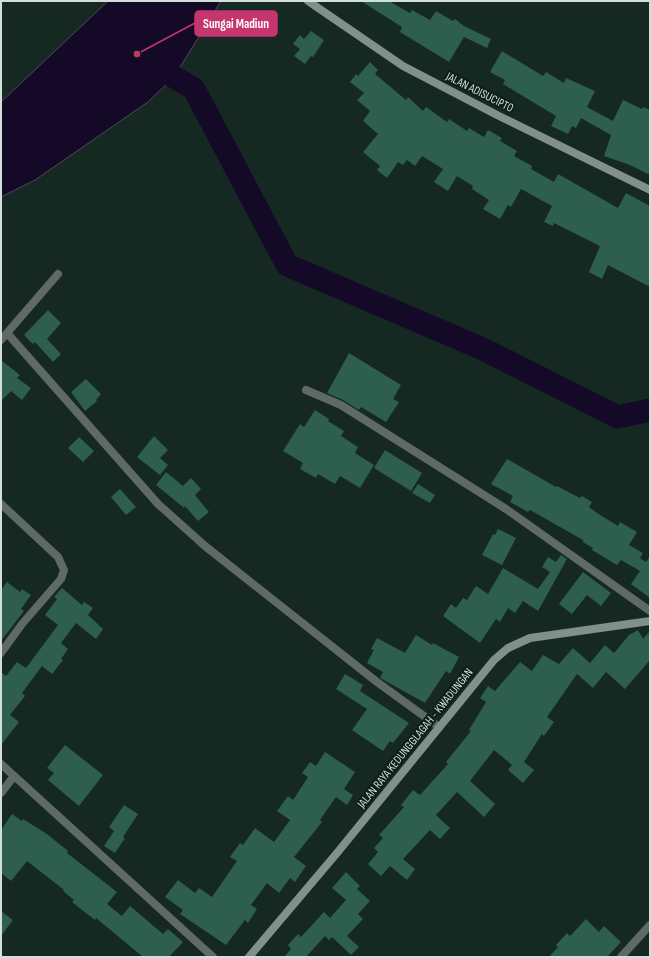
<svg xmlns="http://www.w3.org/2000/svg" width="651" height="958" viewBox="0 0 651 958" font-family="'Sofia Sans Condensed',sans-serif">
  <rect width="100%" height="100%" fill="#152822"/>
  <path fill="#140927" stroke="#4e495d" d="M 108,1 L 221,1 L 174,77 L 148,102 L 35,180 L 1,197 L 1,102 Z"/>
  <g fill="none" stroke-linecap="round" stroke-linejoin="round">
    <path stroke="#140927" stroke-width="23" d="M 148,61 L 194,89 L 287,265 L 485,350 L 618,417 L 650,410"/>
  </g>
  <path fill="#2d5e4e" d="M 361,1 L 389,1 L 410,13 L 412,10 L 430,20 L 436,11 L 453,21 L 455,19 L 464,26 L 491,39 L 487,48 L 464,37 L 449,62 L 400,32 L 402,27 Z
    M 311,31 L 324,40 L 313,57 L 311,56 L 305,64 L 294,56 L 300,49 L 293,44 L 300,35 L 304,39 Z
    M 502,51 L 543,76 L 546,72 L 564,83 L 566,78 L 595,91 L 587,107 L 613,121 L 623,100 L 642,109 L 643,107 L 650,110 L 650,175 L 630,165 L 604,156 L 611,135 L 581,118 L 576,128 L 572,126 L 568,134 L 551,126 L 556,116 L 503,84 L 505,80 L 490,72 Z
    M 370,62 L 378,70 L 375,74 L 406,100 L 408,97 L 423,111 L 426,107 L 447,122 L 449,119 L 467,131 L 469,128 L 484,137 L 488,130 L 502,138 L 500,141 L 517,151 L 514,156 L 532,166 L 531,169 L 554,182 L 558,174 L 618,208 L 626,193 L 650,206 L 650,287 L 608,265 L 602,279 L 589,272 L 600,246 L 554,223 L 553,226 L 544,222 L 552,206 L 521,189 L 511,207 L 508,205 L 500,219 L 483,209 L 489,200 L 472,189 L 473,186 L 457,176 L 448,191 L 434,182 L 443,169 L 422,156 L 415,166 L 407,160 L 403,165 L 398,162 L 387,178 L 377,170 L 380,166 L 363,152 L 378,134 L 363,121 L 370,111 L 357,100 L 364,93 L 350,82 L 356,74 L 358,76 Z
    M 48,310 L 61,323 L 47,339 L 61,354 L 53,362 L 35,342 L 33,344 L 24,335 Z
    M 349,353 L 401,385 L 393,399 L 399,402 L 386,422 L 361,407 L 359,410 L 343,400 L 327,393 Z
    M 1,360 L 20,375 L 17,378 L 31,388 L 22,400 L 11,391 L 1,401 Z
    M 86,379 L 101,394 L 96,400 L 97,401 L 85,411 L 71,392 Z
    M 315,410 L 329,419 L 328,421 L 344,431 L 341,436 L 358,447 L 355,453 L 374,465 L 360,488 L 340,476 L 335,484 L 318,474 L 316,478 L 300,469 L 303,463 L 283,451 L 300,424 L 304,427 Z
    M 154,436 L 168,450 L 160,458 L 168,465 L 160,475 L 137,457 Z
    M 79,437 L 94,451 L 83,462 L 68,448 Z
    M 385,450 L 422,473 L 411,491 L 374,468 Z
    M 507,459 L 556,487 L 557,486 L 580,498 L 582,496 L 592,502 L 589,507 L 597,513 L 618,526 L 620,522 L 637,532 L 629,545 L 643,553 L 640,558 L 646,562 L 650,556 L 650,598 L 631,584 L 640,571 L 621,560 L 617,565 L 592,550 L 593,548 L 583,542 L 583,540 L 530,510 L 528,512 L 510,502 L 513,496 L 491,484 Z
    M 166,472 L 183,486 L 191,478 L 201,489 L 195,495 L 209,512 L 198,521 L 185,506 L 184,508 L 156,485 Z
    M 418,484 L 435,495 L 430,503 L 412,493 Z
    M 120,489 L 136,507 L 126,515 L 111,497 Z
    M 498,529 L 516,538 L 502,565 L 482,555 L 493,534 L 495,535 Z
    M 561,555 L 567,559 L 538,611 L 523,601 L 515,613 L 508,608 L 500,622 L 496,619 L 480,643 L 443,616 L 451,604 L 456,608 L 463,598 L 467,600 L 476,586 L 488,594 L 503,568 L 538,589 L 550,572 L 542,567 L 548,557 L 556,562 Z
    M 583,572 L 611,593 L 601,606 L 587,595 L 572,614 L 559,604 Z
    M 7,582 L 20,592 L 22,589 L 31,595 L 21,609 L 24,611 L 1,641 L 1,590 Z
    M 62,588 L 82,605 L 84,602 L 93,608 L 88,615 L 103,629 L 96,639 L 76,623 L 61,643 L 68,649 L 61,659 L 63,660 L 52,674 L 42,666 L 22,693 L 25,696 L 10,715 L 19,722 L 1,745 L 1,672 L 6,676 L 17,662 L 26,668 L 58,625 L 45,615 L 57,599 L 54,597 Z
    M 638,630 L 643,639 L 650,631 L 650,660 L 625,689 L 606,672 L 593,688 L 577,674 L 547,717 L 554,722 L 544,736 L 542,734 L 524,762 L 534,770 L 523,783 L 508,770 L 512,765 L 494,750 L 470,781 L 495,804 L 484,817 L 457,792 L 436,815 L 450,828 L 440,839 L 430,830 L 403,859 L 415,869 L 407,880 L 390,866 L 381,876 L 368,864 L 378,852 L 374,848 L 383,838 L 379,835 L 404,807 L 401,805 L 413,790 L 420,795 L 448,764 L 446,762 L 471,731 L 469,730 L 486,702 L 480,698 L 488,686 L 495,691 L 520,662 L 532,671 L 543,655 L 559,664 L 573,648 L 590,663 L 605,645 L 614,653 L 629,635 Z
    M 416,635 L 432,645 L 433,643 L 459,657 L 450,674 L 446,671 L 425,703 L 382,679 L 380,678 L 383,672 L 367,663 L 374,650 L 371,649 L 377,638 L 405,653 Z
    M 345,674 L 363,685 L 360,691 L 409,723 L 393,743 L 390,741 L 383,751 L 352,730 L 367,709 L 336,689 Z
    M 65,745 L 103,775 L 79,806 L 48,780 L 54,773 L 47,768 Z
    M 325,752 L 355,772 L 344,789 L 353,795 L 347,805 L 336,797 L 320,820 L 322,822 L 294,857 L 306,866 L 295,882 L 290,878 L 279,893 L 267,883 L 251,905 L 257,909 L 248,923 L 245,920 L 226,945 L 180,914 L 183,910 L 165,897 L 178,880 L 195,893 L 199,888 L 212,897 L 237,861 L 230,857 L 240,843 L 243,845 L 255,828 L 274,842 L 290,820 L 277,811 L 288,796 L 293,800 L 308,777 L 302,773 L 310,762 L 316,766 Z
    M 124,805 L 138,814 L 123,837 L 125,838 L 115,853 L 104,846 L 114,831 L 109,827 Z
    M 12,814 L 22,821 L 23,819 L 47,834 L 68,851 L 67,853 L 117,892 L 107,904 L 122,916 L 130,906 L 163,934 L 168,929 L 183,942 L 169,957 L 143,957 L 96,918 L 95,920 L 72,902 L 74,900 L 63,891 L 64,890 L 27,861 L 11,881 L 1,873 L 1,830 Z
    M 346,872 L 360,886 L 357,889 L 370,901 L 358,914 L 363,919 L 347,936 L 359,947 L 351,955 L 332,937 L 329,940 L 325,936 L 306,957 L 284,957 L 291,949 L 288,945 L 298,934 L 301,937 L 324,912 L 330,918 L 346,900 L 332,888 Z
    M 1,911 L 13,920 L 1,936 Z
    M 586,919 L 599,932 L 604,926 L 621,942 L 607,957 L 549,957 L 558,947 L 556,945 L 567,933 L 570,936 Z"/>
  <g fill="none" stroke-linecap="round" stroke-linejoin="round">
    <path stroke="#5f6965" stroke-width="8" d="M 7,333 L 158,504 L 205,546 L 377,682 L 439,727
      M 1,340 L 58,274
      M 306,390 L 341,405 L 506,509 L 650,611
      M 1,504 L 58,557 L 64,570 L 61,579 L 22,624 L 1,653
      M 1,764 L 213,957
      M 1,793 L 14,776
      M 621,957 L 650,925"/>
    <path stroke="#81908a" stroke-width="8" d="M 308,1 L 403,66 L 499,116 L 650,190
      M 249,957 L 337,853 L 494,660 L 508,648 L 530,638 L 650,621"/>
  </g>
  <g text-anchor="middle" stroke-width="4" stroke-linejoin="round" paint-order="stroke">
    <g font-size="12" fill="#d4dfdb" stroke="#0c1f19">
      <text transform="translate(480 92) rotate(27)" y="4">JALAN ADISUCIPTO</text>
      <text transform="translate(415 738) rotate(-51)" y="4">JALAN RAYA KEDUNGGLAGAH - KWADUNGAN</text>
    </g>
  </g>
  <path fill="none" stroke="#c5366e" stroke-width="1.5" d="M137 54L195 23"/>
  <circle fill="#c5366e" stroke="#0c1f19" stroke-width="1.5" cx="137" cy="54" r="4"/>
  <rect fill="#c5366e" stroke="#c5366e" stroke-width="1.5" x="195" y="11" width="82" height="25" rx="4"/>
  <g font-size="13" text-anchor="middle" font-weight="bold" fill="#fff">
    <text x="236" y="28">Sungai Madiun</text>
  </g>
  <rect width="651" height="958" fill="none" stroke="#d4dfdb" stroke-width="4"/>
</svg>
